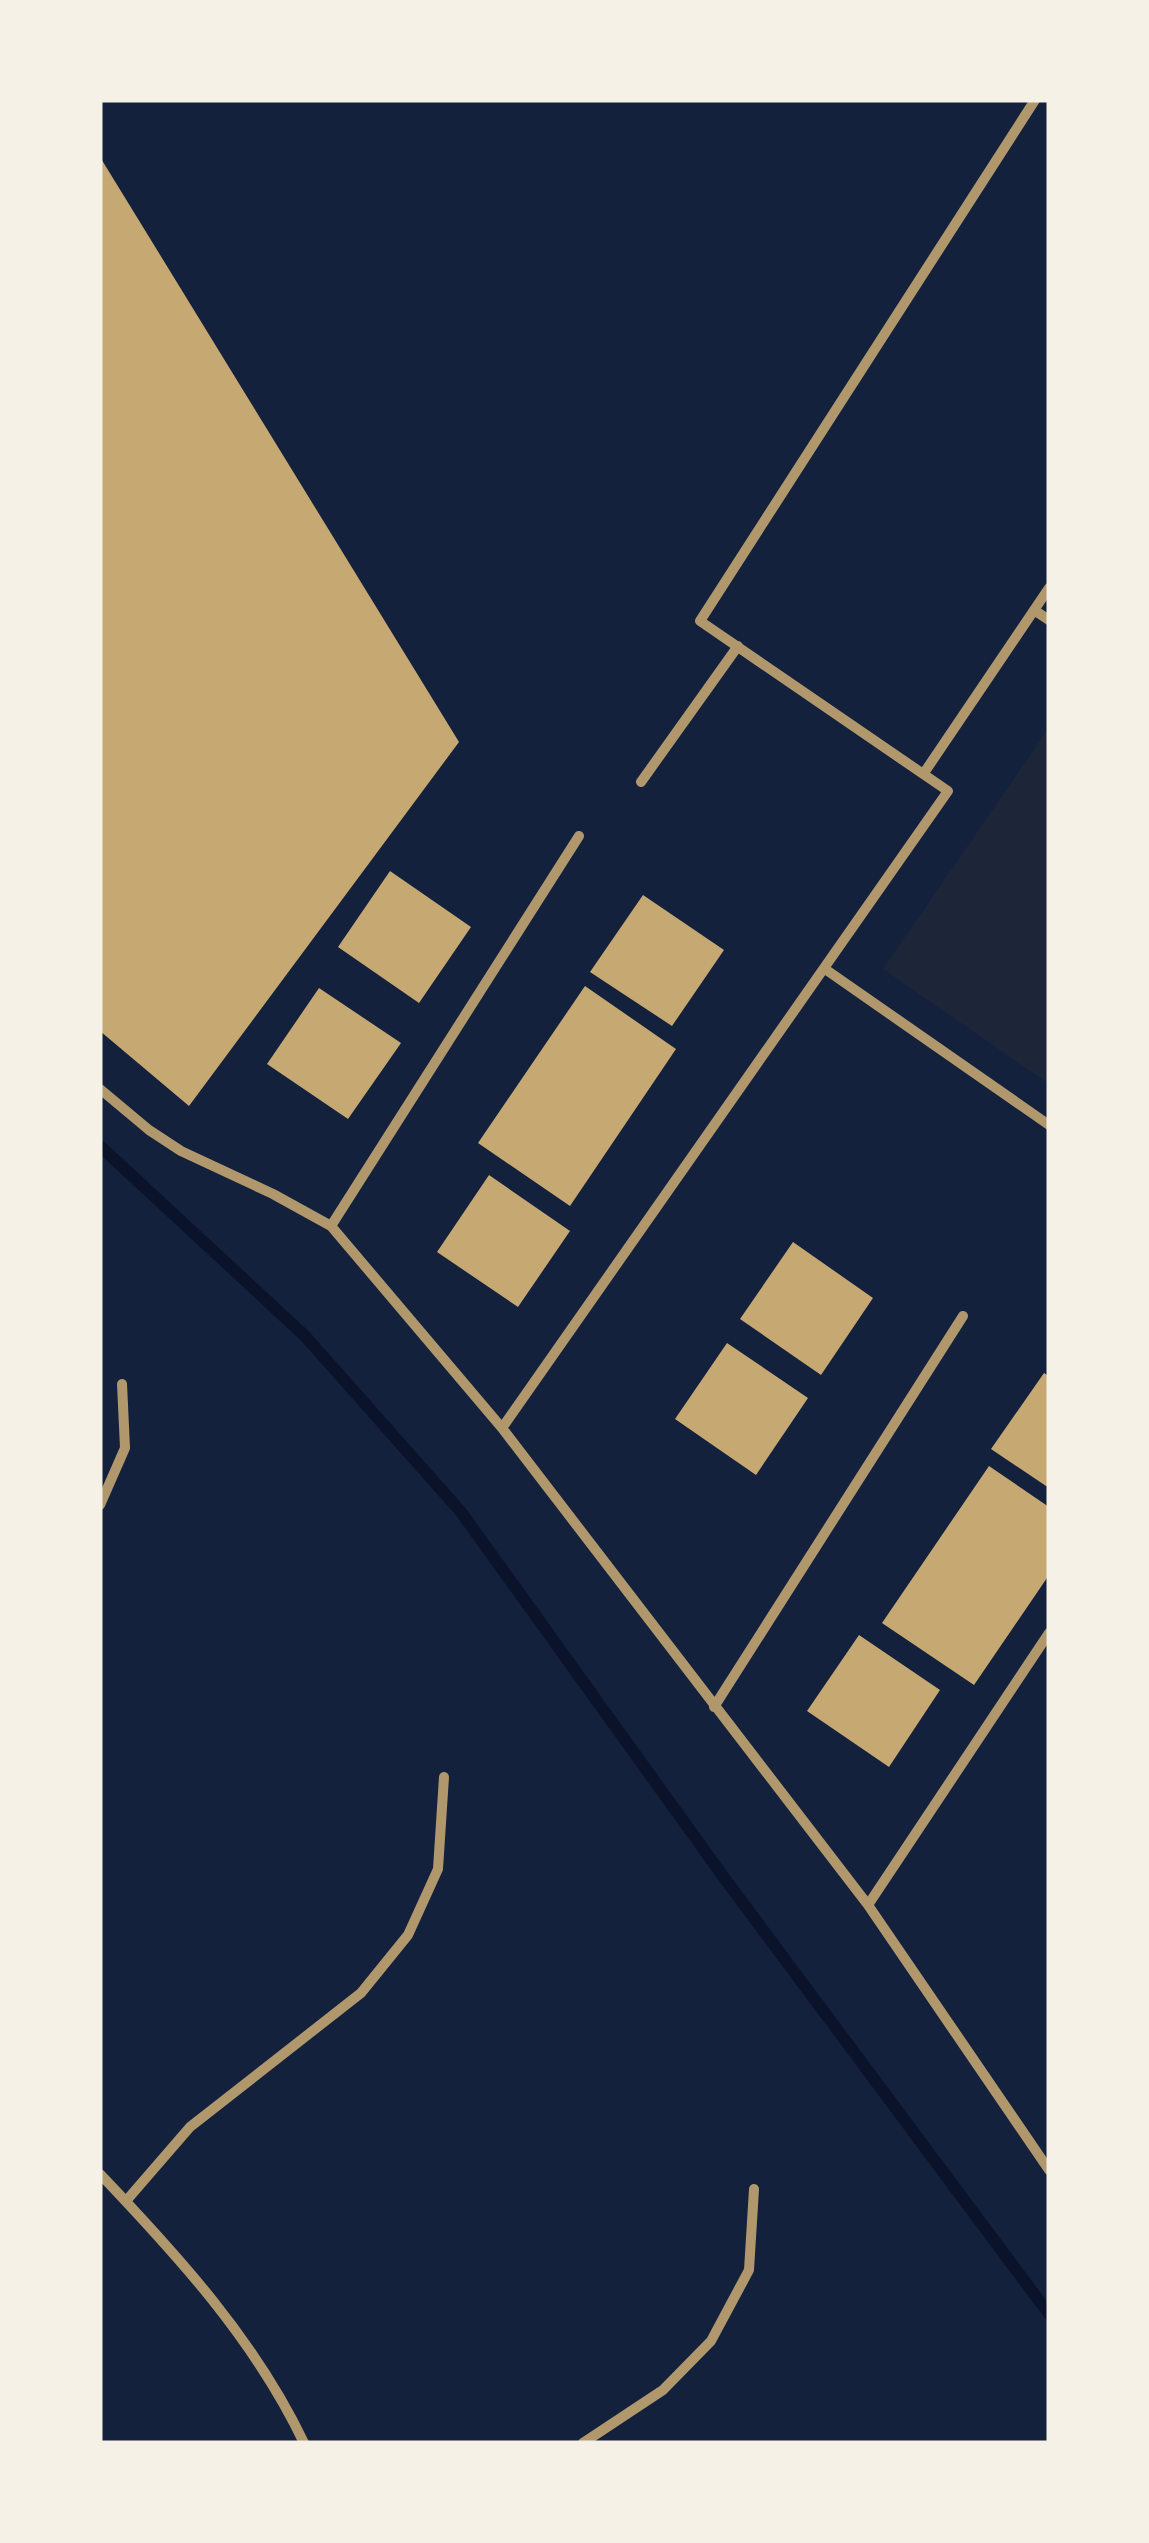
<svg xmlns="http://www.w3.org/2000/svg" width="1149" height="2543" viewBox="0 0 1149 2543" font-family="Mulish,sans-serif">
  <rect width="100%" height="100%" fill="#14213d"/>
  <path fill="#1d2539" d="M 1049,728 L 1049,1084 L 883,969 Z"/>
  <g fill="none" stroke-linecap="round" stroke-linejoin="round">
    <path stroke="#0b132b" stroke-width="12" d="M 100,1146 L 305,1336 L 461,1512 L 725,1879 L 1049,2314"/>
  </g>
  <path fill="#c6a872" d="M 100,157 L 459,742 L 189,1106 L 100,1031 Z
    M 390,871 L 471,927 L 419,1003 L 338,947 Z
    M 643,895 L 724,950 L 672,1026 L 590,972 Z
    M 585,986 L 676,1049 L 570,1206 L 478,1143 Z
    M 319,988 L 401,1043 L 348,1119 L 267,1064 Z
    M 489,1175 L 570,1231 L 518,1307 L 437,1252 Z
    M 793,1242 L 873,1298 L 821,1375 L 740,1319 Z
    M 727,1343 L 808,1398 L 756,1475 L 675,1419 Z
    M 1044,1373 L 1049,1376 L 1049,1488 L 991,1449 Z
    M 989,1466 L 1049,1507 L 1049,1575 L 974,1685 L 882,1623 Z
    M 859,1635 L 940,1690 L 889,1767 L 807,1711 Z"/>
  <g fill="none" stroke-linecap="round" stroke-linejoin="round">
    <path stroke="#b1986c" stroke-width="10" d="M 1034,610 L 1049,620
      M 924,773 L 1049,588
      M 641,782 L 738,646
      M 825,969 L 1049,1125
      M 100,1089 L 149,1130 L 181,1151 L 273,1194 L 331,1226 L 502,1428 L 868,1905 L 1049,2170
      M 331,1226 L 579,836
      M 502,1428 L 948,791 L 700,621 L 1035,100
      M 100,1505 L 125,1448 L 122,1384
      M 714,1707 L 963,1316
      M 868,1905 L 1049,1633
      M 100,2174 C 178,2256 255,2340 304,2443
      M 126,2201 L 190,2127 L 361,1993 L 408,1935 L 438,1869 L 444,1777
      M 583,2443 L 663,2390 L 711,2341 L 749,2270 L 754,2189"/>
  </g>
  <rect width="1149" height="2543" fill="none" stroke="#f6f1e7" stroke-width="205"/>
</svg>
